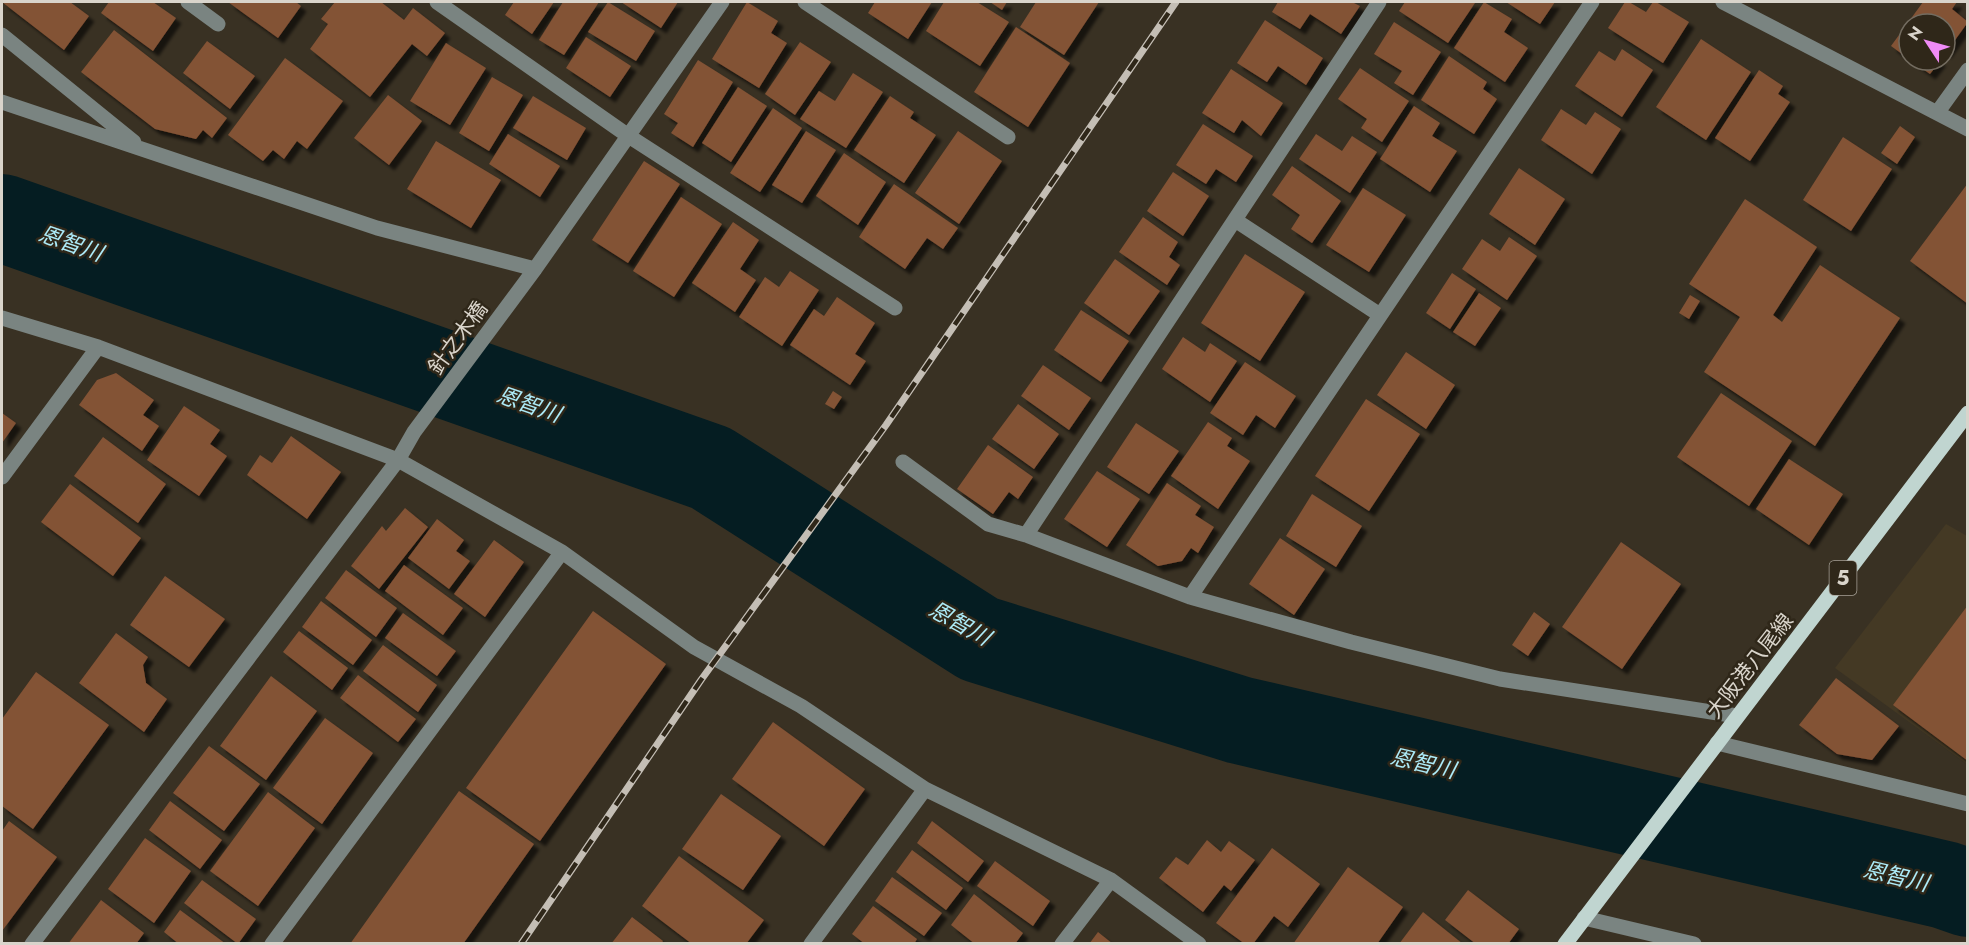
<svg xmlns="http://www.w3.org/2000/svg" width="1969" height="945" viewBox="0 0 1969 945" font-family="Jost,'Noto Sans JP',sans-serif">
  <defs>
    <filter id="shadow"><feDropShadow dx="5.5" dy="5.5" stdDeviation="1.5" flood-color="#0009"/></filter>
  </defs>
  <rect width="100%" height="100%" fill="#393123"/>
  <path fill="#443924" d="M 1946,524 L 1967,536 L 1967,764 L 1835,668 Z"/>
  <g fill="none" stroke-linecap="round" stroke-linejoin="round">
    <path stroke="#051d22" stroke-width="88" d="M 2,218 L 711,468 L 979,639 L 1239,720 L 1945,885 L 1968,893"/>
  </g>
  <path fill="#835235" filter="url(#shadow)" d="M 2,2 L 70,2 L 89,16 L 64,50 Z
    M 109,2 L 153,2 L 176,18 L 153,51 L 101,13 Z
    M 228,2 L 296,2 L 301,6 L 278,38 Z
    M 335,2 L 381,2 L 404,20 L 413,8 L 445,33 L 427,56 L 412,44 L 370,97 L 310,49 L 328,24 L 321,19 Z
    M 514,2 L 554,2 L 532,34 L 505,15 Z
    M 563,2 L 599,2 L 564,55 L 539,40 Z
    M 608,2 L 655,31 L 636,61 L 588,32 Z
    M 621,2 L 678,2 L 661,28 Z
    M 747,2 L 778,21 L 771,33 L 787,43 L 759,88 L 712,59 Z
    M 875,2 L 932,2 L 908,39 L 868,13 Z
    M 944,2 L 977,2 L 1009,22 L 980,66 L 926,31 Z
    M 990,2 L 1007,2 L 1002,10 Z
    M 1036,2 L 1099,2 L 1064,55 L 1020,27 Z
    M 1278,2 L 1352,2 L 1360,6 L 1341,34 L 1310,14 L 1300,29 L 1272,12 Z
    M 1405,2 L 1472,2 L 1475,3 L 1448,43 L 1399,11 Z
    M 1484,2 L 1512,19 L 1504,32 L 1528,48 L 1505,82 L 1454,48 Z
    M 1506,2 L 1555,2 L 1540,24 Z
    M 1625,2 L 1629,2 L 1646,12 L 1653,2 L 1656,2 L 1689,22 L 1663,63 L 1608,28 Z
    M 1923,2 L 1957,2 L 1952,9 L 1968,22 L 1945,54 L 1945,24 L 1909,24 L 1909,59 L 1891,46 Z
    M 1265,20 L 1323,58 L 1306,85 L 1278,66 L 1267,82 L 1237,63 Z
    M 1394,22 L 1441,52 L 1413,95 L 1394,83 L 1402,71 L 1374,54 Z
    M 1016,27 L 1070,63 L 1028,127 L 974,92 Z
    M 114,30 L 227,118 L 212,138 L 203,130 L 196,139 L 155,129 L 81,72 Z
    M 586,37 L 631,66 L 610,97 L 566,68 Z
    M 1701,39 L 1751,72 L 1706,140 L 1656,107 Z
    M 207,41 L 255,76 L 230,109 L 183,73 Z
    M 800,42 L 831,62 L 795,115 L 765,94 Z
    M 446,43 L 486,68 L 450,125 L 410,101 Z
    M 1622,49 L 1653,70 L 1622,117 L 1575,86 L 1599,51 L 1615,61 Z
    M 1449,56 L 1487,82 L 1483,89 L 1497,99 L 1474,134 L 1421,100 Z
    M 285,58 L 343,101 L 307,149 L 297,141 L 284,159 L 273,150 L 263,161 L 228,135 Z
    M 698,60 L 733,82 L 693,147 L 671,133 L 678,123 L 664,114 Z
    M 1910,60 L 1941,60 L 1930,74 Z
    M 1360,68 L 1409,101 L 1382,142 L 1361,128 L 1367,119 L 1338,99 Z
    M 1231,69 L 1283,103 L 1261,136 L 1242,120 L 1234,133 L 1202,113 Z
    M 1759,70 L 1783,86 L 1778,94 L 1790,102 L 1750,161 L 1715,138 Z
    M 853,73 L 883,92 L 846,148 L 800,119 L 819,91 L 835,101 Z
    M 492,77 L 523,95 L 489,151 L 459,133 Z
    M 738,87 L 767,106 L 731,162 L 702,143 Z
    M 388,95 L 422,121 L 389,165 L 354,138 Z
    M 533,96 L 586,128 L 567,160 L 513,128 Z
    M 890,96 L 914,112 L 910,118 L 936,135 L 904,183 L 854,150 Z
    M 1414,106 L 1440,123 L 1432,136 L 1457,151 L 1430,192 L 1380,159 Z
    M 773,108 L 802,128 L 760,192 L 730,173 Z
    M 1561,109 L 1586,125 L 1595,112 L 1621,129 L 1592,174 L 1541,140 Z
    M 1203,124 L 1253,156 L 1236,182 L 1216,169 L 1206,184 L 1176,165 Z
    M 1900,126 L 1915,137 L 1897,164 L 1881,153 Z
    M 806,131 L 836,150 L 802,203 L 772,185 Z
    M 958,131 L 1002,161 L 959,224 L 915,193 Z
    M 508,134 L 560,166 L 540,197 L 489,164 Z
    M 1316,134 L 1342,151 L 1352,136 L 1377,152 L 1350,193 L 1299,159 Z
    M 1843,137 L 1892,169 L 1851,231 L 1803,200 Z
    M 436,141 L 501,180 L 471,228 L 407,189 Z
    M 844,153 L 886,182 L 858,225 L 816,196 Z
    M 644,161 L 680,184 L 628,263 L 592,240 Z
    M 1292,166 L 1341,201 L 1312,243 L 1291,229 L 1300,215 L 1272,195 Z
    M 1519,168 L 1565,199 L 1535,245 L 1489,214 Z
    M 1173,172 L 1209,196 L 1183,236 L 1147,211 Z
    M 1968,183 L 1968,304 L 1910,261 Z
    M 894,184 L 958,228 L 943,249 L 927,238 L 905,269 L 859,237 Z
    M 1363,188 L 1406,215 L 1369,272 L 1326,245 Z
    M 681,197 L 722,224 L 674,297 L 633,271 Z
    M 1745,199 L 1817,247 L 1773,315 L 1782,322 L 1820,265 L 1900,318 L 1815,446 L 1704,372 L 1740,317 L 1689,284 Z
    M 1143,217 L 1178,242 L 1169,257 L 1180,265 L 1167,285 L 1119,252 Z
    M 733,222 L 759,240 L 740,269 L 756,280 L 735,312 L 692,283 Z
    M 1509,237 L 1537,256 L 1507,300 L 1462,269 L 1482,239 L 1500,251 Z
    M 1245,254 L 1305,292 L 1260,361 L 1201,323 Z
    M 1115,259 L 1160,291 L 1129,335 L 1084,303 Z
    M 790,271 L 819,290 L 782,346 L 739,317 L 765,277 L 779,287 Z
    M 1452,273 L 1476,289 L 1450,329 L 1426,313 Z
    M 1479,293 L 1501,308 L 1475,346 L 1453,332 Z
    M 1690,295 L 1700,301 L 1689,319 L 1679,313 Z
    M 837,297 L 875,323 L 855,354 L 866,361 L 850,385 L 790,345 L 814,309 L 824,316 Z
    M 1081,310 L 1129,341 L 1101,382 L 1054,350 Z
    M 1183,337 L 1205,352 L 1210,343 L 1237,361 L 1210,402 L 1162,369 Z
    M 1406,352 L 1455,385 L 1426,429 L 1377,395 Z
    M 1245,362 L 1296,396 L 1275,428 L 1256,415 L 1243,435 L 1210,413 Z
    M 1043,365 L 1091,398 L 1069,430 L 1021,396 Z
    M 116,373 L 154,400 L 143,415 L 159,426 L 142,451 L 79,405 L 97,380 Z
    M 833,391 L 842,397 L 834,409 L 825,404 Z
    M 1721,393 L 1792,441 L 1749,506 L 1677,457 Z
    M 1366,399 L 1420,434 L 1369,511 L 1315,476 Z
    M 1018,404 L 1059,434 L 1034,469 L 992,439 Z
    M 184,406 L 220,430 L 210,444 L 227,456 L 199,496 L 147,460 Z
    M 2,413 L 16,423 L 2,443 Z
    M 1208,422 L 1232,438 L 1227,446 L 1250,461 L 1218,509 L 1171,476 Z
    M 1136,423 L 1179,451 L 1149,494 L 1107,467 Z
    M 291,436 L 341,472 L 307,519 L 247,475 L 260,455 L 272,463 Z
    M 103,437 L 166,484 L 138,523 L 74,476 Z
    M 988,445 L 1033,477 L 1018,499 L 1009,492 L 993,514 L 957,489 Z
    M 1789,459 L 1843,494 L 1809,545 L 1756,509 Z
    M 1097,471 L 1140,499 L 1107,547 L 1064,519 Z
    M 1167,483 L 1201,506 L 1195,515 L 1214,527 L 1198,553 L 1191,548 L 1182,561 L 1158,566 L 1126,545 Z
    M 70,484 L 141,538 L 113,576 L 41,522 Z
    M 1312,494 L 1362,526 L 1336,567 L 1286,536 Z
    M 405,508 L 428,527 L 379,589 L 351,566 L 382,526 L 386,531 Z
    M 437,519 L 464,540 L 456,551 L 470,561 L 449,589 L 408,558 Z
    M 1280,538 L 1325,569 L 1294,615 L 1249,584 Z
    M 494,540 L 524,562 L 485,617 L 454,594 Z
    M 1621,542 L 1681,584 L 1622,669 L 1562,627 Z
    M 404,565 L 463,608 L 443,635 L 385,591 Z
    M 346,570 L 397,608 L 376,637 L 325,598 Z
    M 165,576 L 225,619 L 189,667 L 130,625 Z
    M 321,601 L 372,640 L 353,665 L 302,627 Z
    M 1968,605 L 1968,761 L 1893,705 Z
    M 593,611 L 666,664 L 540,841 L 466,788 Z
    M 1534,612 L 1550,624 L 1528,656 L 1512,645 Z
    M 403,613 L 456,651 L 437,676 L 385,638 Z
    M 299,631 L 348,668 L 332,690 L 283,652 Z
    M 116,633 L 148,657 L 143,665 L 146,683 L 167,699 L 144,732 L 79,683 Z
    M 383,645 L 437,685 L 418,712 L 363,671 Z
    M 36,672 L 109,725 L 33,829 L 2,806 L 2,719 Z
    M 358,675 L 416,719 L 398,742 L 340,698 Z
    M 271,676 L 317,711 L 266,780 L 220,746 Z
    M 1836,678 L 1899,726 L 1872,760 L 1837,754 L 1799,725 Z
    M 325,718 L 373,753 L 322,824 L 273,788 Z
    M 773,722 L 865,789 L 824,846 L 732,779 Z
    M 209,746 L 260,784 L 224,831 L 173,793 Z
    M 459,791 L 534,844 L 463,944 L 350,944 Z
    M 268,792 L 315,828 L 258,906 L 210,871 Z
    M 721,794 L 781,836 L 743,890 L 682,849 Z
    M 170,801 L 222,840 L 200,869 L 149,830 Z
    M 9,821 L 57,857 L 2,931 L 2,831 Z
    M 932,821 L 984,861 L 968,882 L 917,843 Z
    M 145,838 L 191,871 L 154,923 L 108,889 Z
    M 1207,840 L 1221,852 L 1229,841 L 1255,860 L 1231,891 L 1224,885 L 1203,912 L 1159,878 L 1176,857 L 1188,865 Z
    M 1272,848 L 1320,884 L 1288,927 L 1274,916 L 1253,944 L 1245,944 L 1216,923 Z
    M 912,850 L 963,888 L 946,910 L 896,872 Z
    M 679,856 L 764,920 L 746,944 L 692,944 L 642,906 Z
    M 995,861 L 1050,901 L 1033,926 L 977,886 Z
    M 1348,867 L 1403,907 L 1377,944 L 1293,944 Z
    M 892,877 L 942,913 L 924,936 L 875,901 Z
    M 202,880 L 256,919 L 238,944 L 184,903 Z
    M 1468,890 L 1519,929 L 1508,944 L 1476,944 L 1445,920 Z
    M 974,894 L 1023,933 L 1015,944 L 975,944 L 951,925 Z
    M 101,900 L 144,933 L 136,944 L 68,944 Z
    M 873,906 L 917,939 L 914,944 L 865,944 L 852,934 Z
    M 180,910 L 226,944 L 179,944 L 164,932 Z
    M 1423,912 L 1463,944 L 1399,944 Z
    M 632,917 L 663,941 L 661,944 L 611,944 Z
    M 1098,932 L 1113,944 L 1089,944 Z"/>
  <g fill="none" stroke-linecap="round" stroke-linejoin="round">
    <path stroke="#7a8481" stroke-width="15" d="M 188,2 L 218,24
      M 437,2 L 627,135 L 895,308
      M 805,2 L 1008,137
      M 1723,2 L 1968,129
      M 2,35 L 134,142
      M 2,102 L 377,228 L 535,269
      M 1937,113 L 1968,70
      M 1235,220 L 1380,315
      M 2,318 L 98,347 L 398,460 L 562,552 L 694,647 L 801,706 L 925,789 L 1111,880 L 1199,944
      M 903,462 L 988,524 L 1026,535 L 1190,597 L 1351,642 L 1500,679 L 1737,716
      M 2,477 L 98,347
      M 1026,535 L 1379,2
      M 1190,597 L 1592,2
      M 1717,743 L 1968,804
      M 1584,918 L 1694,944
      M 32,944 L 398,460 L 414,432 L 535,269 L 722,2
      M 272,944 L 562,552
      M 811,944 L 925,789
      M 1062,944 L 1111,880"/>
    <path stroke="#c0d5d0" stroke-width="15" d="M 1565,944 L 1968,413"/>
    <g stroke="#c4beb5" stroke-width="7">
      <path id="rail" d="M 521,944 L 701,680 L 886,425 L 1176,2"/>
    </g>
    <use href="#rail" stroke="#2f2719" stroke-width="4.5" stroke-dasharray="14" stroke-linecap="butt"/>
  </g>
  <g text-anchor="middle" stroke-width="5" stroke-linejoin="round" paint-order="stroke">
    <rect fill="#2f2719" stroke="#a6a096" stroke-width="1.5" x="1829.5" y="561" width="27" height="34" rx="4.5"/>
    <g font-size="20" font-weight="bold" fill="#d9d4cb">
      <text x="1843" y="585">5</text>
    </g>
    <g font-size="21" fill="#d9d4cb" stroke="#2f2719">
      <text transform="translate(458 338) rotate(-54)" y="7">針之木橋</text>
      <text transform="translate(1750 666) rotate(-52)" y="7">大阪港八尾線</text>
    </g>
    <g font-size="22" font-style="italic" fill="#adebf8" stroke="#2f2719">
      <text transform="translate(71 243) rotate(19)" y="8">恩智川</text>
      <text transform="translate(529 404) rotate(19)" y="8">恩智川</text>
      <text transform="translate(960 623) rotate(29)" y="8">恩智川</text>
      <text transform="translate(1423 763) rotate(13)" y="8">恩智川</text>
      <text transform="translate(1896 876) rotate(13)" y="8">恩智川</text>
    </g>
  </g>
  <rect width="1969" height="945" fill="none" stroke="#d9d4cb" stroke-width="6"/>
  <g transform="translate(1927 42) rotate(306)"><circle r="28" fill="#2f2719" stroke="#736c60" stroke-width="1.5"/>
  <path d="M0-4.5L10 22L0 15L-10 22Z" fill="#ef8bf6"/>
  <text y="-9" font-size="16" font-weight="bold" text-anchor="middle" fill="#d9d4cb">N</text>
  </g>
</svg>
